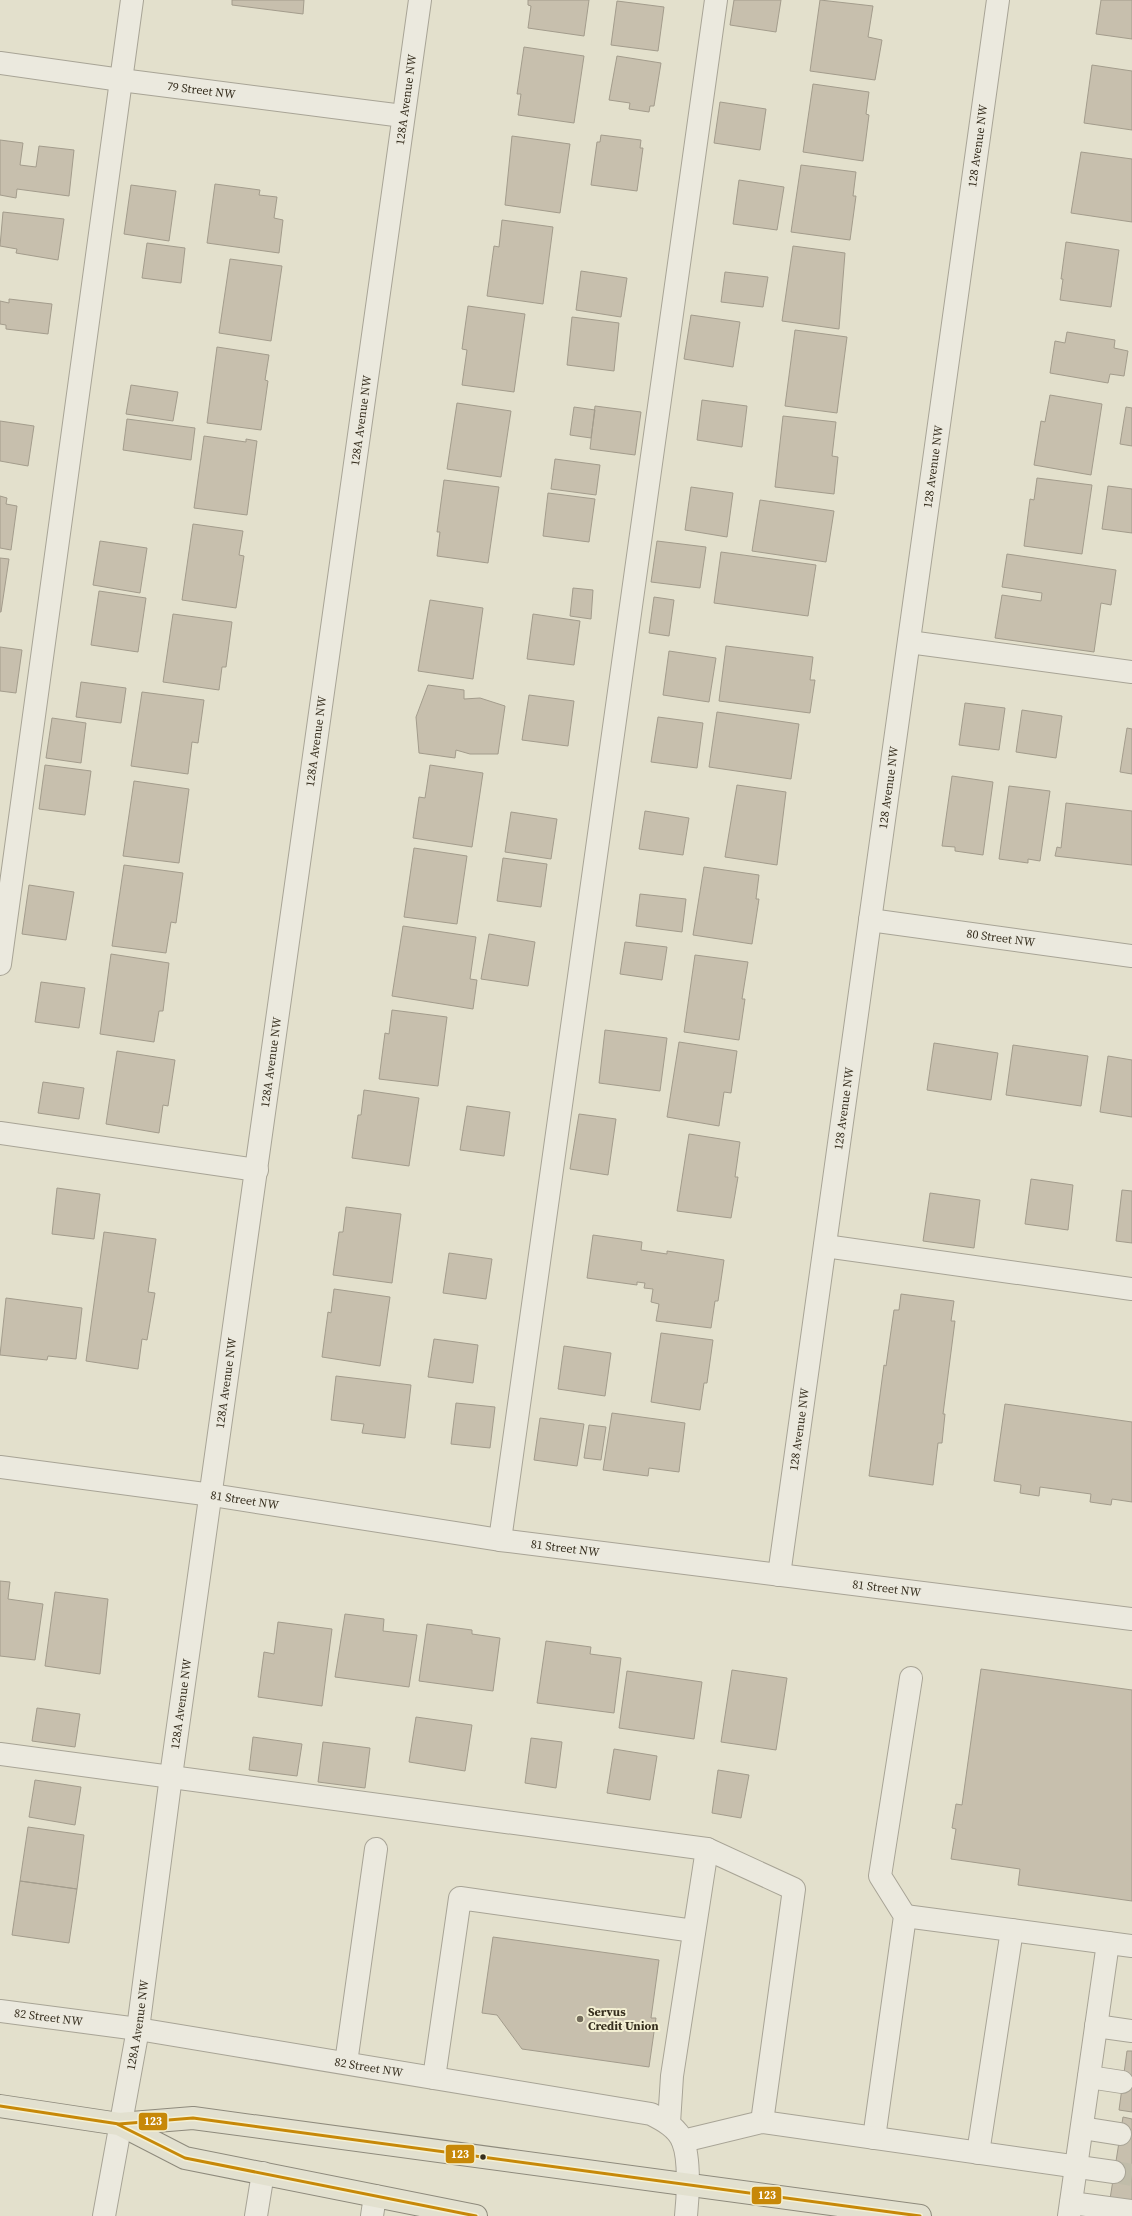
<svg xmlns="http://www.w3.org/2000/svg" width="1132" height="2216" viewBox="0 0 1132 2216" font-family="'Source Serif 4',serif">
  <rect width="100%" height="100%" fill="#e3e0cc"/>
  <path fill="#c7bfad" stroke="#a39c8c" d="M 232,0 L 304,0 L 303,14 L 232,5 Z
    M 528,0 L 589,0 L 584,36 L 528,28 L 531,6 L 528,5 Z
    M 734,0 L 781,0 L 776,32 L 730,25 Z
    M 820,0 L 873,6 L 868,37 L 882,40 L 875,80 L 810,71 Z
    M 1101,0 L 1132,0 L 1132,39 L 1096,34 Z
    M 617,1 L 664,7 L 658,51 L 611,45 Z
    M 524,47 L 584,56 L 574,123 L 518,115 L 521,94 L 517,94 Z
    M 617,56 L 661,63 L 654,106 L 650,106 L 649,112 L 629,109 L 630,103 L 609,100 Z
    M 1092,65 L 1132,71 L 1132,130 L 1084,123 Z
    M 813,84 L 869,92 L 866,114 L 869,115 L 863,161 L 803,152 Z
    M 720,102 L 766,109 L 760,150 L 714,143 Z
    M 601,135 L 641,140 L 640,148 L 643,148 L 637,191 L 591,185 L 597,142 L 600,142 Z
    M 512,136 L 570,144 L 560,213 L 505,205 Z
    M 0,140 L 23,143 L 20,165 L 36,167 L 39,146 L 74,150 L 69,196 L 17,189 L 16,198 L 0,195 Z
    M 1081,152 L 1132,159 L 1132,222 L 1071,213 Z
    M 801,165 L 856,172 L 853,196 L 856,196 L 850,240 L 791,232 Z
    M 739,180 L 784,187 L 777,230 L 733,224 Z
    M 215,184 L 260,190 L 259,195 L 277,197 L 274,218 L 283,220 L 279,253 L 207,243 Z
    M 131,185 L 176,191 L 169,241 L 124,234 Z
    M 3,212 L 64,219 L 58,260 L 16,253 L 17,249 L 0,246 Z
    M 502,220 L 553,227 L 543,304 L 487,296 L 494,246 L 499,247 Z
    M 1066,242 L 1119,250 L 1111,307 L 1060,300 L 1063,279 L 1061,279 Z
    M 147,243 L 185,248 L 181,283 L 142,278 Z
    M 793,246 L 845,253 L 839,329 L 782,321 Z
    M 230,259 L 282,266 L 271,341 L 219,333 Z
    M 581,271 L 627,278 L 621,317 L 576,310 Z
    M 725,272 L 768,277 L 763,307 L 721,302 Z
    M 9,299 L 52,304 L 48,334 L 6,329 L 6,325 L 0,324 L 0,301 L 9,303 Z
    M 468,306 L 525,314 L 514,392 L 462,385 L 467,350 L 462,349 Z
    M 691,315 L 740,322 L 733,367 L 684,359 Z
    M 572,317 L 619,323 L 614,371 L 567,365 Z
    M 795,330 L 847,337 L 837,413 L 785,406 Z
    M 1067,332 L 1115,340 L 1114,348 L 1128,351 L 1124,376 L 1110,374 L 1108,383 L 1050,373 L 1055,341 L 1065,343 Z
    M 217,347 L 269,355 L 265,380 L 268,381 L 261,430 L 207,423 Z
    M 131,385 L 178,392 L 173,421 L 126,414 Z
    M 1050,395 L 1102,404 L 1091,475 L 1034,465 L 1041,421 L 1045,422 Z
    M 702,400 L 747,406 L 742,447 L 697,440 Z
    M 457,403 L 511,411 L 501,477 L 447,469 Z
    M 595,406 L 641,412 L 635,455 L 590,449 Z
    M 574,407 L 595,410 L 591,438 L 570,435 Z
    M 1126,407 L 1132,408 L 1132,446 L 1120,444 Z
    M 783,416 L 836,422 L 832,456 L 838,457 L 834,494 L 775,487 Z
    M 127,419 L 195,428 L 191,460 L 123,450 Z
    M 0,421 L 34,426 L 28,466 L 0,461 Z
    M 204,436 L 246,442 L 246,439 L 257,441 L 247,515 L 194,508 Z
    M 555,459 L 600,465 L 596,495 L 551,489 Z
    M 1037,478 L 1092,485 L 1082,554 L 1024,546 L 1030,499 L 1034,500 Z
    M 444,480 L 499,487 L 488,563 L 437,556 L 440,532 L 437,532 Z
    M 1108,486 L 1132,489 L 1132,533 L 1102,529 Z
    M 691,487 L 733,493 L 727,537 L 685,530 Z
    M 548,493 L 595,499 L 589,542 L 543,536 Z
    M 0,496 L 7,498 L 6,504 L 17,506 L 11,550 L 0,548 Z
    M 760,500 L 834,511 L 826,562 L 752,551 Z
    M 193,524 L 243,531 L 239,555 L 244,556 L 236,608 L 182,600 Z
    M 100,541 L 147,548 L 140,593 L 93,585 Z
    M 657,541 L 706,547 L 700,588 L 651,582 Z
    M 721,552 L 816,565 L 808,616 L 714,603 Z
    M 1007,554 L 1116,570 L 1111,605 L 1101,603 L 1094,652 L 995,638 L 1002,595 L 1041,601 L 1042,593 L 1002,587 Z
    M 0,558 L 9,559 L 1,612 L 0,612 Z
    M 573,588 L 593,590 L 591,619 L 570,616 Z
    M 99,591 L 146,598 L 138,652 L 91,645 Z
    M 654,597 L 674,600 L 669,636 L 649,633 Z
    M 430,600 L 483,608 L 473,679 L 418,671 Z
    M 173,614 L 232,622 L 226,667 L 222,667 L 219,690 L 163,682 Z
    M 533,614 L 580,621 L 574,665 L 527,659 Z
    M 726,646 L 813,657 L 810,680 L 815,680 L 810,713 L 719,701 Z
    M 0,647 L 22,650 L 16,693 L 0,691 Z
    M 669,651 L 716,658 L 709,702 L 663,695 Z
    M 81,682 L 126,688 L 121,723 L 76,717 Z
    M 428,685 L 464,690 L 464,699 L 480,698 L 505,706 L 498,754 L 470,754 L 456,750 L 455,758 L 419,753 L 416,717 Z
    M 142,692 L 204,700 L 198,743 L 192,742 L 188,774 L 131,766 Z
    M 529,695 L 574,701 L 568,746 L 522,740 Z
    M 965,703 L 1005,708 L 999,750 L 959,745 Z
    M 1022,710 L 1062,716 L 1056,758 L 1016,752 Z
    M 717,712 L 799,724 L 791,779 L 709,767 Z
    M 658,717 L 703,723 L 697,768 L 651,762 Z
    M 52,718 L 86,723 L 81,763 L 46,758 Z
    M 1127,728 L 1132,729 L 1132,774 L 1120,772 Z
    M 45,765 L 91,771 L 85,815 L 39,809 Z
    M 430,765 L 483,773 L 472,847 L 413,838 L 419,797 L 425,798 Z
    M 952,776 L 993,782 L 983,855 L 955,851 L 955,847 L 942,846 Z
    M 134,781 L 189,789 L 179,863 L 123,856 Z
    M 737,785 L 786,792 L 777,865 L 725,857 Z
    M 1009,786 L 1050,791 L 1040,861 L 1028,859 L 1028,863 L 999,859 Z
    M 1066,803 L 1132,811 L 1132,865 L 1055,856 L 1057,847 L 1061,848 Z
    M 645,811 L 689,818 L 683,855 L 639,849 Z
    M 511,812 L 557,819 L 551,859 L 505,852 Z
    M 414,848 L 467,856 L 457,924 L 404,917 Z
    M 503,858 L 547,864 L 541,907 L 497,901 Z
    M 124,865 L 183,873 L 176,923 L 171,922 L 166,953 L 112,946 Z
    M 704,867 L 759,875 L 756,899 L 759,899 L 752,944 L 693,935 Z
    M 29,885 L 74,892 L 66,940 L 22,934 Z
    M 640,894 L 686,899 L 682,932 L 636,926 Z
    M 403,926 L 476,937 L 470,979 L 477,980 L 473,1009 L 392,996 Z
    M 489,934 L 535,942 L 528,986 L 481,979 Z
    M 625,942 L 667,947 L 662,980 L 620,974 Z
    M 111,954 L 169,963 L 163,1011 L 159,1011 L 154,1042 L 100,1034 Z
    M 695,955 L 748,962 L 742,999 L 745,999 L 739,1040 L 684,1032 Z
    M 41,982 L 85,988 L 79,1028 L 35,1022 Z
    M 392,1010 L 447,1017 L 438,1086 L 379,1079 L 385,1033 L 389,1034 Z
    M 605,1030 L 667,1038 L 660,1091 L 599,1083 Z
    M 679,1042 L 737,1051 L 731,1093 L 724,1092 L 719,1126 L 667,1117 Z
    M 934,1043 L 998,1053 L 991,1100 L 927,1090 Z
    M 1013,1045 L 1088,1056 L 1081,1106 L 1006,1095 Z
    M 117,1051 L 175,1060 L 168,1106 L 163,1105 L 159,1133 L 106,1124 Z
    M 1108,1056 L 1132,1060 L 1132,1117 L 1100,1112 Z
    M 43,1082 L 84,1088 L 79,1119 L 38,1113 Z
    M 364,1090 L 419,1098 L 409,1166 L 352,1158 L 358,1115 L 361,1115 Z
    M 467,1106 L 510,1112 L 504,1156 L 460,1150 Z
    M 579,1114 L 616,1119 L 608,1175 L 570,1169 Z
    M 689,1134 L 740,1142 L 735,1177 L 738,1177 L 731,1218 L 677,1211 Z
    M 1031,1179 L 1073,1185 L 1068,1230 L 1025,1224 Z
    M 57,1188 L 100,1194 L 94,1239 L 52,1234 Z
    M 1122,1190 L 1132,1191 L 1132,1243 L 1116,1241 Z
    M 930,1193 L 980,1200 L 974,1248 L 923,1241 Z
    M 346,1207 L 401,1214 L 392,1283 L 333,1275 L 339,1232 L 343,1232 Z
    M 104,1232 L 156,1239 L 148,1292 L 155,1293 L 147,1340 L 142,1339 L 138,1369 L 86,1361 Z
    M 593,1235 L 642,1242 L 641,1250 L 667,1254 L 667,1251 L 724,1260 L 718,1301 L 715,1301 L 711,1328 L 656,1321 L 659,1304 L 651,1302 L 653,1289 L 644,1288 L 645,1283 L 637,1282 L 637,1285 L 587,1278 Z
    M 449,1253 L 492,1259 L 486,1299 L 443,1293 Z
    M 334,1289 L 390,1297 L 380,1366 L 322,1357 L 328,1312 L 331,1313 Z
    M 901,1294 L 954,1301 L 951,1321 L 955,1321 L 943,1414 L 945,1414 L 942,1443 L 938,1443 L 933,1485 L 869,1476 L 884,1365 L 886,1366 L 894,1310 L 899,1310 Z
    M 6,1298 L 82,1308 L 76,1359 L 48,1356 L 47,1360 L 0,1355 Z
    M 661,1333 L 713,1340 L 707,1383 L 704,1383 L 700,1410 L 651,1402 Z
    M 434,1339 L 478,1345 L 473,1383 L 428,1377 Z
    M 564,1346 L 611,1353 L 605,1396 L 558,1389 Z
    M 336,1376 L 411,1385 L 405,1438 L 362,1433 L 364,1424 L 331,1420 Z
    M 456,1403 L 495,1407 L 490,1448 L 451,1444 Z
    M 1005,1404 L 1132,1422 L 1132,1502 L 1112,1499 L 1111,1505 L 1090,1502 L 1091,1494 L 1040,1487 L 1039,1496 L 1020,1493 L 1021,1485 L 994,1481 Z
    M 612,1413 L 685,1423 L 679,1472 L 649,1468 L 648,1476 L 603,1470 Z
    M 540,1418 L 584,1424 L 577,1466 L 534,1460 Z
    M 589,1425 L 606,1427 L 601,1460 L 584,1458 Z
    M 0,1581 L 10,1582 L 8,1599 L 43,1604 L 35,1660 L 0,1656 Z
    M 55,1592 L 108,1599 L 100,1674 L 45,1666 Z
    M 345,1614 L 384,1619 L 383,1631 L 417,1635 L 409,1687 L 335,1677 Z
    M 278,1622 L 332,1629 L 322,1706 L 258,1697 L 264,1652 L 274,1654 Z
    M 427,1624 L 472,1630 L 472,1634 L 500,1638 L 493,1691 L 419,1681 Z
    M 546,1641 L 591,1647 L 590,1654 L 621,1658 L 614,1713 L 537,1703 Z
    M 981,1669 L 1132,1690 L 1132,1901 L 1018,1885 L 1020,1869 L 951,1859 L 956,1829 L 952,1828 L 956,1804 L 962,1805 Z
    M 732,1670 L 787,1678 L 776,1750 L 721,1742 Z
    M 627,1671 L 702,1682 L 694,1739 L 619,1728 Z
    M 37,1708 L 80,1714 L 75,1747 L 32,1741 Z
    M 416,1717 L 472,1725 L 465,1771 L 409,1762 Z
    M 253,1737 L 302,1744 L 297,1776 L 249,1770 Z
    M 531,1738 L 562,1742 L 556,1788 L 525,1783 Z
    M 323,1742 L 370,1748 L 365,1788 L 318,1782 Z
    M 614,1749 L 657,1756 L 650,1800 L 607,1793 Z
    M 718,1770 L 749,1775 L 741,1818 L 712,1813 Z
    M 35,1780 L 81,1787 L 75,1825 L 29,1817 Z
    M 28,1827 L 84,1835 L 77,1889 L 20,1881 Z
    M 20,1881 L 77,1889 L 69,1943 L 12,1935 Z
    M 493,1937 L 659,1960 L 651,2018 L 656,2018 L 649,2067 L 522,2049 L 497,2015 L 482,2013 Z
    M 1127,2051 L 1132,2051 L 1132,2112 L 1119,2110 Z
    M 1123,2117 L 1132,2119 L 1132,2203 L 1110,2199 Z"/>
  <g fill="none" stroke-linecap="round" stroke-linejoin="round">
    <path stroke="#c0bca9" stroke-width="22" stroke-dasharray="22 11" stroke-linecap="butt" d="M 1114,2172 L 1132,2175"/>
    <g stroke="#a8a496" stroke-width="24">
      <g id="minor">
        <path id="s1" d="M 0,63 L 121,80 L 403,116"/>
        <path d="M 909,642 L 1132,672"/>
        <path id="s2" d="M 870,920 L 1132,956"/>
        <path d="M 0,964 L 132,0"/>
        <path d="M 0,1133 L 257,1170"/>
        <path d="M 825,1246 L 1132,1289"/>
        <path id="s3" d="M 0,1467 L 212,1495 L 500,1540 L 1132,1619"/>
        <path d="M 500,1540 L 716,0"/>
        <path id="s4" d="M 779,1575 L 998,0"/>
        <path d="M 0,1754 L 707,1849 L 672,2076 L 669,2123"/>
        <path d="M 707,1849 L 794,1889 L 762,2122"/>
        <path d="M 905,1916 L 1132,1946"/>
        <path id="s5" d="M 0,2011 L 138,2029 L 651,2114 C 663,2120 678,2128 683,2142 C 690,2159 688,2197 686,2216"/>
        <path d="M 1096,2026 L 1132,2031"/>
        <path d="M 346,2063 L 376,1849"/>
        <path d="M 1089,2077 L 1122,2082"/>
        <path d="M 434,2078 L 460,1898 L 694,1931"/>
        <path d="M 1082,2128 L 1120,2134"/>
        <path d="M 874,2138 L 905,1916 L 880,1876 L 911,1678"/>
        <path d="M 683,2141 L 762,2122 L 1114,2172"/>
        <path d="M 978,2153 L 1012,1930"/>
        <path d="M 1071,2203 L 1132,2211"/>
        <path id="s6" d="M 104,2216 L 138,2029 L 171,1776 L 420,0"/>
        <path d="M 256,2216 L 263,2173"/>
        <path d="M 372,2216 L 375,2196"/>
        <path d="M 1069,2216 L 1108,1943"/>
      </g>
    </g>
    <g stroke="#8e8a7c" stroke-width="24">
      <path id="major" d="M 0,2106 L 119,2124 L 193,2118 L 920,2216
        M 119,2124 L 185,2158 L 476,2216"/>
    </g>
    <use href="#minor" stroke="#ebe9de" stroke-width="22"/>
    <use href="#major" stroke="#e2e0cf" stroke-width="22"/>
    <g stroke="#f4f0d3" stroke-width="6">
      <path id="bus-1" d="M 0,2106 L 119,2124 L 193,2118 L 920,2216
        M 117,2124 L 185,2158 L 476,2216"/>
    </g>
    <use href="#bus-1" stroke="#c78808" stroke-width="3"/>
  </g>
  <circle fill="#736c5b" stroke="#f4f0d3" stroke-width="1.5" cx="580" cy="2019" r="4"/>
  <circle fill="#362e1e" stroke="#f4f0d3" stroke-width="1.5" cx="483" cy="2157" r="3.5"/>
  <g text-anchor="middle" stroke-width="4" stroke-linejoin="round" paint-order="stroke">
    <g font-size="12" fill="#362e1e" stroke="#f4f0d3">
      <text dy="4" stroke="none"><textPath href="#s1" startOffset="203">79 Street NW</textPath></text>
      <text dy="4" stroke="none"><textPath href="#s6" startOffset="2138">128A Avenue NW</textPath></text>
      <text dy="4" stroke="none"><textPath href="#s4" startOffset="1443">128 Avenue NW</textPath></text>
      <text dy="4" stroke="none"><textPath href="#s6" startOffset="1814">128A Avenue NW</textPath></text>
      <text dy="4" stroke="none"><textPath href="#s4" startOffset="1119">128 Avenue NW</textPath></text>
      <text dy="4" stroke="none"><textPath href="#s6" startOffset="1490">128A Avenue NW</textPath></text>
      <text dy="4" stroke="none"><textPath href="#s4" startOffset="795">128 Avenue NW</textPath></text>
      <text dy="4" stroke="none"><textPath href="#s2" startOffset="132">80 Street NW</textPath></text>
      <text dy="4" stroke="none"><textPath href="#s6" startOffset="1166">128A Avenue NW</textPath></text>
      <text dy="4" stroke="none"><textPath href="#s4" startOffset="471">128 Avenue NW</textPath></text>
      <text dy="4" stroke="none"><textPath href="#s6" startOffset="842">128A Avenue NW</textPath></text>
      <text dy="4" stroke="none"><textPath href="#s4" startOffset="147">128 Avenue NW</textPath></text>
      <text dy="4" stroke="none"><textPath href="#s3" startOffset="247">81 Street NW</textPath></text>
      <text dy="4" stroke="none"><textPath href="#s3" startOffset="571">81 Street NW</textPath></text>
      <text dy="4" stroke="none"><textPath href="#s3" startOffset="895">81 Street NW</textPath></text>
      <text dy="4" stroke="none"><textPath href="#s6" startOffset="518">128A Avenue NW</textPath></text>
      <text dy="4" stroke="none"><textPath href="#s5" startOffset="49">82 Street NW</textPath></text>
      <text dy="4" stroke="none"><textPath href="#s6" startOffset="194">128A Avenue NW</textPath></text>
      <text dy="4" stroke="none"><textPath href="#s5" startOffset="373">82 Street NW</textPath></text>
    </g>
    <g font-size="12" font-weight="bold" fill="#362e1e" stroke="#f4f0d3" text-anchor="start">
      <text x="588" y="2016">Servus<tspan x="588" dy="14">Credit Union</tspan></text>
    </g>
  </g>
  <g stroke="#f4f0d3" stroke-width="1.5">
    <rect x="138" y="2112" width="30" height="19" rx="4" fill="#c78808"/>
    <rect x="445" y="2144" width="30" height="20" rx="4" fill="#c78808"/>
    <rect x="751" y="2186" width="31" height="19" rx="4" fill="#c78808"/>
  </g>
  <g font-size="11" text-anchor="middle" font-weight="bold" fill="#fff">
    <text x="153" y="2125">123</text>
    <text x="460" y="2158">123</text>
    <text x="767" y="2199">123</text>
  </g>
</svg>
